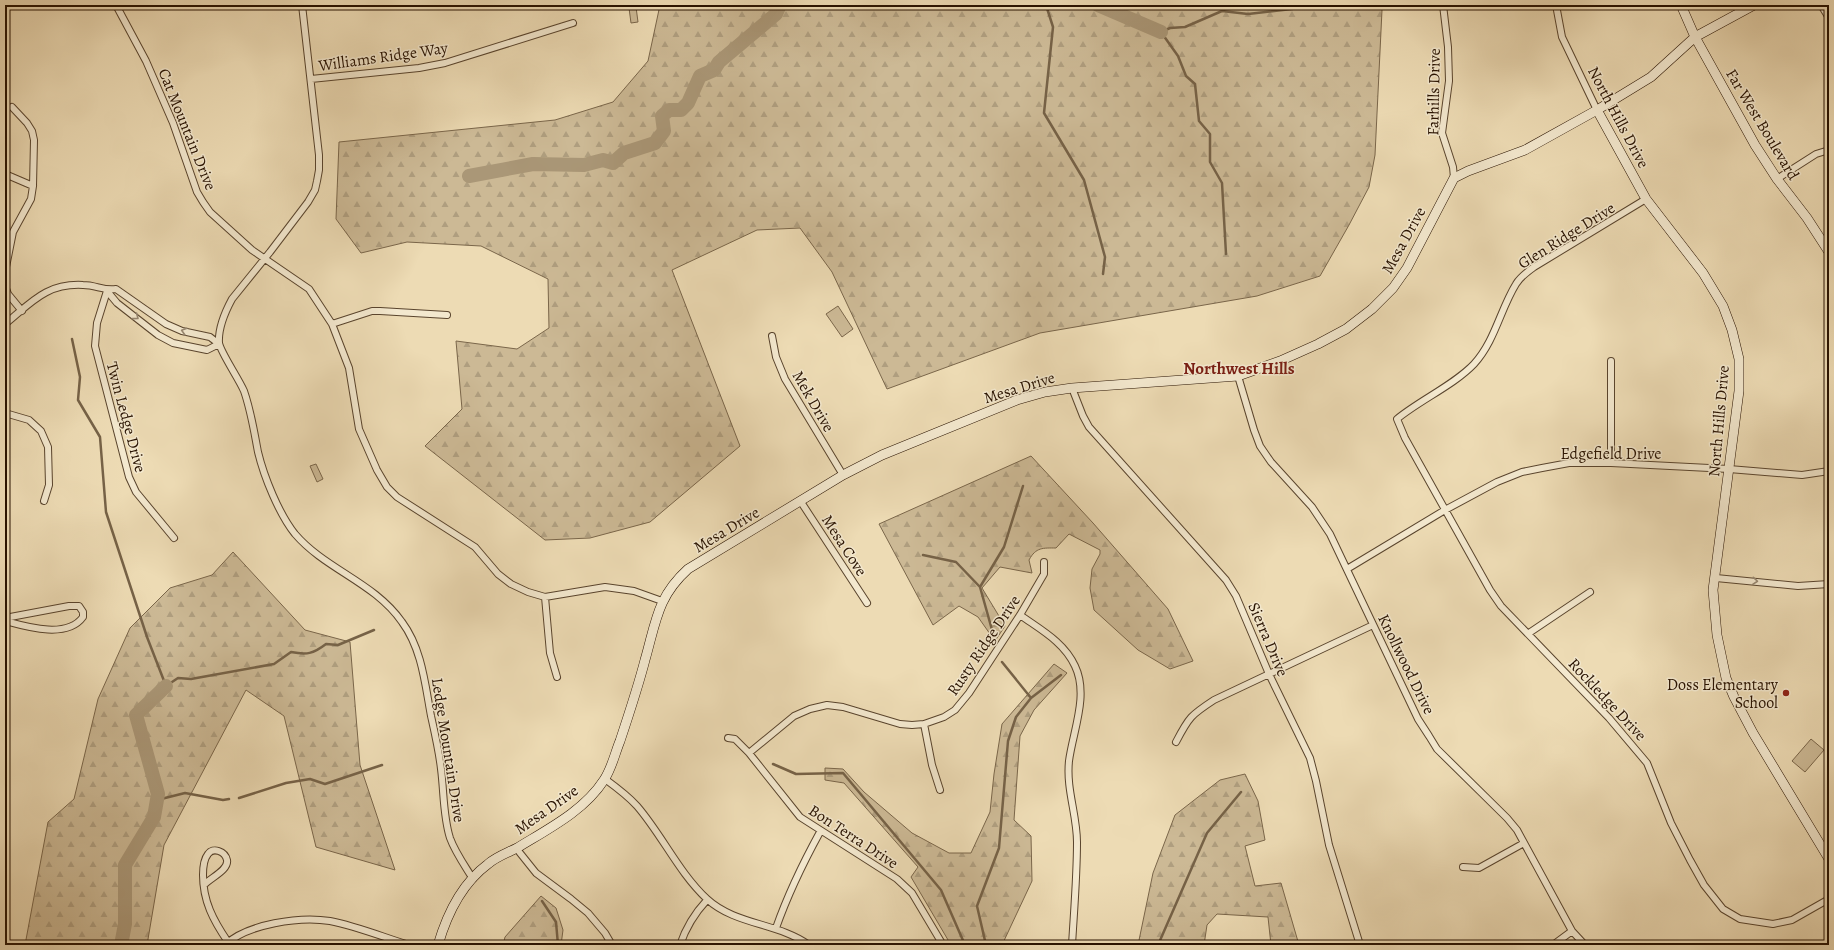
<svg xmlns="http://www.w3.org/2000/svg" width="1834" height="950" viewBox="0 0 1834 950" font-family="Alegreya,serif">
  <defs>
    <pattern id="forest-firs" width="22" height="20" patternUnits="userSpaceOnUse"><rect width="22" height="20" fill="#ccb995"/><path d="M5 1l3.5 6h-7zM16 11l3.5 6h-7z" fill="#af9e7f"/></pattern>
  </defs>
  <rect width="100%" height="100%" fill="#eddbb4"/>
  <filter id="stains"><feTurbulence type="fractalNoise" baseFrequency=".005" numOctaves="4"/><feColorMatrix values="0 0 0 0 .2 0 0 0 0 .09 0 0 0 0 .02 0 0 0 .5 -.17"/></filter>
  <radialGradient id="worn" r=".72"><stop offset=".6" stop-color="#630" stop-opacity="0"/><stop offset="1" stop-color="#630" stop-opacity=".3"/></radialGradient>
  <path fill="#ccb995" stroke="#7a664a" d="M 636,7 L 638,22 L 631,23 L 629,8 Z
    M 838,306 L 853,329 L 842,337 L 826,314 Z
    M 316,464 L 323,479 L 317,482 L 310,466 Z
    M 1811,739 L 1824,750 L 1805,772 L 1792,761 Z"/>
  <path fill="url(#forest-firs)" stroke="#7a664a" d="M 660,5 L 1379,5 L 1382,10 L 1375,155 L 1369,187 L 1349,225 L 1320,276 L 1257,296 L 1040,333 L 887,389 L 832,272 L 800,228 L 757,230 L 672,270 L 740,446 L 650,522 L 590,538 L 545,540 L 425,446 L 462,409 L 456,341 L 517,349 L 549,328 L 548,279 L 481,246 L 407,242 L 361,253 L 336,219 L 339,142 L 555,120 L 613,102 L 648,61 Z
    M 1031,456 L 1093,523 L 1168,609 L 1193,661 L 1170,669 L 1138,650 L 1094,610 L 1090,588 L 1092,569 L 1100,554 L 1100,550 L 1069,534 L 1056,548 C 1043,548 1036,547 1029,560 L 1032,573 L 1000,567 L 982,588 L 1005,626 L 995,641 L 978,617 L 959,606 L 933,625 L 879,524 Z
    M 233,552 L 305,630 L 350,642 L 360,765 L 395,870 L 316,847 L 284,716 L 246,690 L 164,845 L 147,945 L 25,945 L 48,822 L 74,799 L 98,699 L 130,628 L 170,588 L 212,575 Z
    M 1054,664 L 1067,673 L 1034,710 L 1020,736 L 1014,820 L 1031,836 L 1032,881 L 1002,945 L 951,945 L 911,877 L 918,867 L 844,783 L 825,780 L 825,768 L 843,769 L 864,792 L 912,833 L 949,853 L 971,853 L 990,812 L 994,774 L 1002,724 Z
    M 1245,774 L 1258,801 L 1265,840 L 1245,846 L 1255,886 L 1281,883 L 1299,945 L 1271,945 L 1268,917 L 1217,914 L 1207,925 L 1204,945 L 1138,945 L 1153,873 L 1175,815 L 1220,780 Z
    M 541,896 L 556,908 L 563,930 L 561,945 L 503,945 L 505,937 Z"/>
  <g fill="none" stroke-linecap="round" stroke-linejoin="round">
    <path stroke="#766247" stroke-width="2.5" d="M 1046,5 L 1053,27 L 1044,113 L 1084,180 L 1105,257 L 1103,274
      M 1226,254 L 1222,183 L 1210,162 L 1210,134 L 1199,121 L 1195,84 L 1186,76 L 1178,56 L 1161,32 L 1170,28 L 1185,27 L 1222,11 L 1248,14 L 1326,5
      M 72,339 L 80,377 L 78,400 L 100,437 L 106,512 L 147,637 L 166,686 L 178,678 L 191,679 L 274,664 L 291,652 C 307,655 313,654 326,644 L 338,645 L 374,630
      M 923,555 L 956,562 L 980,587
      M 994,637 L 980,587 L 1004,547 L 1023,486
      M 1031,698 L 1061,675
      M 773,764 L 796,774 L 843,773 L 941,890 L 965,945
      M 239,798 L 286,783 L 310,779 L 325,784 L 382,765
      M 157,800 L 185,793 L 223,800 L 229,799
      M 542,901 L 556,922 L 558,945
      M 986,945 L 977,906 L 999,848 L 1008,741 L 1016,717 L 1031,698 L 1002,662
      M 1158,945 L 1207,833 L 1241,792"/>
    <path stroke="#aa9777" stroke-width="14" d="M 1098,5 L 1161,32
      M 469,176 L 533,164 L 584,165 L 603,160 L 613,163 L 624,153 L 655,143 L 664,131 L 662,116 L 669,110 L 681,110 L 688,103 L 700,76 L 714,70 L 719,62 L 776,14 L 780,5
      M 121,945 L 125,924 L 125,865 L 154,817 L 158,794 L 136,715 L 166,686"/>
    <g stroke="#59442d" stroke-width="8">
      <path id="street" d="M 116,5 L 146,61 L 173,123 L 197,192 L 203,202 L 210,212 L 252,250 L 309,289 L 332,324 L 349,368 L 359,429 L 377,470 L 387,487 L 397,497 L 475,547 L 498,574 L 511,584 L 528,592 L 545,597 L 605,587 L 634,591 L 662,601
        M 302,5 L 319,155 L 319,170 L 317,181 L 315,190 L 308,202 L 270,252 L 232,299 C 225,312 218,328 219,343 C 221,353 239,379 244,391 C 251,411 254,431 258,452 C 264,477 279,514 295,534 C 326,570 374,582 402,622 C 422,649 425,684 431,716 C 435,734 439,751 441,769 C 444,792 443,816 450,838 C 455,852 465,866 473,879
        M 1443,5 L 1448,47 L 1449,81 L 1442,133 L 1453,167 L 1454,178
        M 1556,5 L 1562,37 L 1597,110
        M 1821,5 L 1829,18
        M 311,79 L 419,68 L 445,63 L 573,23
        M 5,174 L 33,186
        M 1777,179 L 1816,154 L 1829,150
        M 1646,199 L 1534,267 C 1527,272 1520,277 1516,284 C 1500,310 1495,341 1474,364 C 1454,385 1420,400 1397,419 L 1405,438 L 1490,590 L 1501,606 L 1609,718 L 1647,763 L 1671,823 L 1690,860 L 1704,885 L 1723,909 L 1740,919 L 1773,924 L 1792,920 L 1829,899
        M 5,272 L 13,232 L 31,199 L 33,186 L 34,140 L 32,131 L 27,123 L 12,107
        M 5,286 L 8,294 L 22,311
        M 107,291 L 97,323 L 95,346 L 129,477 L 136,492 L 174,538
        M 5,324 C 31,303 46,283 83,285 C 96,285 104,291 116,289 L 166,324 L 182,331 L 210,337 L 219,344 L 207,350 L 173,343 L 158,335 L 117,303 L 107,291
        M 332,324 L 372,311 L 380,311 L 447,315
        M 772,336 L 776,357 L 785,379 L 843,475
        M 1238,376 L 1254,430 L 1260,446 L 1271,462 L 1312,507 L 1330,534 L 1418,719 L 1429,736 L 1437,749 L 1507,818 L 1517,830 L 1572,931 L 1585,945
        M 1072,388 L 1083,416 L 1089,427 L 1226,580 L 1236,596 L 1269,674 L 1310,758 L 1316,781 L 1329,845 L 1360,945
        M 5,413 L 29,420 L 41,431 L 48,447 L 49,485 L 44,501
        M 1611,463 L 1611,361
        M 801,502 L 867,603
        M 1347,569 L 1445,510 L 1497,482 L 1522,472 L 1542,468 L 1569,463 L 1611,463 L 1729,469 L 1802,475 L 1829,471
        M 1716,578 L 1798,586 L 1829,584
        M 545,597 L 550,653 L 557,677
        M 1020,615 C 1041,630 1064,642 1075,666 C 1089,695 1073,731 1069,761 C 1066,789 1077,815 1077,842 C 1077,876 1074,911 1072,945
        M 5,618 L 69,606 L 79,606 L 83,612 L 83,617 C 67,639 27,627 5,621
        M 1529,633 L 1590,592
        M 924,724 L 932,765 L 940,790
        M 728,738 L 735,739 L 749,753 L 800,817 L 897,879 L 912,893 L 943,945
        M 1176,742 C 1189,717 1191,715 1214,700 L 1373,625
        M 749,753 L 794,716 L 810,709 L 827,705 L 843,707 L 900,724 L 912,725 L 924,724 L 944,717 L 955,710 L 969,693 L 1020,615 L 1044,574 L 1044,562
        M 605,779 C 616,787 628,796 637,806 C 662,835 679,873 707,899 C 735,925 779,923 809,945
        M 516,848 L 536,873 L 571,899 L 588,913 L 605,933 L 612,945
        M 1463,867 L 1479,868 L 1524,843
        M 204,885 C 210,878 229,870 227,860 C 225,851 213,847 208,854 C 204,859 203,868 203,875 C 203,901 213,920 228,942
        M 776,928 C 788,894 803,863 820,832
        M 225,945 C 247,924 300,916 330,921 C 356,926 383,937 409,945
        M 680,945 C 686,927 694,914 707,900
        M 1553,945 L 1572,931"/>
    </g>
    <g stroke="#281200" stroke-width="10">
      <path id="secondary" d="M 1681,5 L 1695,37 L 1755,145 L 1777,179 L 1807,218 L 1829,252
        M 1597,110 L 1646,199 L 1703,273 L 1723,306 L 1732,330 L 1739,359 L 1739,391 L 1713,590 L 1717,635 L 1726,678 L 1734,697 L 1753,733 L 1829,859
        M 438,945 C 447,914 461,884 488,864 C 496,857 507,853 517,848 C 548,829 584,811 604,780 C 612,768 615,753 620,741 C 629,714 638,687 645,660 C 656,622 657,597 688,569 L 843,475 L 882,455 L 1017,400 L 1045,392 L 1072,388 L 1238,376 L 1280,361 L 1318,344 L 1346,329 L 1372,309 L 1393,288 L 1407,268 L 1454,178 L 1468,171 L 1525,150 L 1597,110 L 1651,77 L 1695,37 L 1754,5"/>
    </g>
    <use href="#street" stroke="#f3e8ce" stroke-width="6"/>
    <use href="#secondary" stroke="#f3e8ce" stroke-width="9"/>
  </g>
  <defs><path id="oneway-chevron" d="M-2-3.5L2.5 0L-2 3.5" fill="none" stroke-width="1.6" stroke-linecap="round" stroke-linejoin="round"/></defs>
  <g stroke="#988871">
    <use href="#oneway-chevron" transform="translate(136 317) rotate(37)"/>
    <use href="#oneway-chevron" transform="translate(184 331) rotate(-164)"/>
    <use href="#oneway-chevron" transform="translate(1755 581) rotate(5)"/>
  </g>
  <circle fill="#8f2418" stroke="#f3e8ce" stroke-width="1.5" cx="1786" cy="693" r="4"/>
  <g text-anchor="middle" stroke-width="3" stroke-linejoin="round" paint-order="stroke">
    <g font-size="16" fill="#281200" stroke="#f3e8ce">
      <text transform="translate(383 56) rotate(-8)" y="6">Williams Ridge Way</text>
      <text transform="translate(1433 92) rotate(-89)" y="6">Farhills Drive</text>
      <text transform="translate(1619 117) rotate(62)" y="6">North Hills Drive</text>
      <text transform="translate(1763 124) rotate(59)" y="6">Far West Boulevard</text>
      <text transform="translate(188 129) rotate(68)" y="6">Cat Mountain Drive</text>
      <text transform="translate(1566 235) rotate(-32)" y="6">Glen Ridge Drive</text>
      <text transform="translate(1403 240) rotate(-61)" y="6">Mesa Drive</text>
      <text transform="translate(1019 387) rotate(-17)" y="6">Mesa Drive</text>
      <text transform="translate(814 401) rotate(60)" y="6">Mek Drive</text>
      <text transform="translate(127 417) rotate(75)" y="6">Twin Ledge Drive</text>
      <text transform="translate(1718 421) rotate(-85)" y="6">North Hills Drive</text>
      <text x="1611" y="459">Edgefield Drive</text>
      <text transform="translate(726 529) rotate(-31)" y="6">Mesa Drive</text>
      <text transform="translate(845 545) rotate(57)" y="6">Mesa Cove</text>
      <text transform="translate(1269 639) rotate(67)" y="6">Sierra Drive</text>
      <text transform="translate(983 645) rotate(-56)" y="6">Rusty Ridge Drive</text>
      <text transform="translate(1407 664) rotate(64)" y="6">Knollwood Drive</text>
      <text transform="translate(1608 699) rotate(47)" y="6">Rockledge Drive</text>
      <text transform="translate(449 750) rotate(81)" y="6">Ledge Mountain Drive</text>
      <text transform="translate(546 809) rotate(-35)" y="6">Mesa Drive</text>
      <text transform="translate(854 836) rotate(33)" y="6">Bon Terra Drive</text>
    </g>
    <g font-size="16" fill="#281200" stroke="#f3e8ce" text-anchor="end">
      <text x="1778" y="690">Doss Elementary<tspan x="1778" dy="18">School</tspan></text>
    </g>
    <g font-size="17" font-weight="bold" fill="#7a1f14" stroke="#f3e8ce">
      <text x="1239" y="374">Northwest Hills</text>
    </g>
  </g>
  <rect width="1834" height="950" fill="none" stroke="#eddbb4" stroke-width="20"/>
  <rect x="6" y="6" width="1822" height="938" fill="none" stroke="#281200" stroke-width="2"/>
  <rect x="10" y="10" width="1814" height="930" fill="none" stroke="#281200"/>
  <rect width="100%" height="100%" filter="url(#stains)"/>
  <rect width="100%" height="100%" fill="url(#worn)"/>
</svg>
